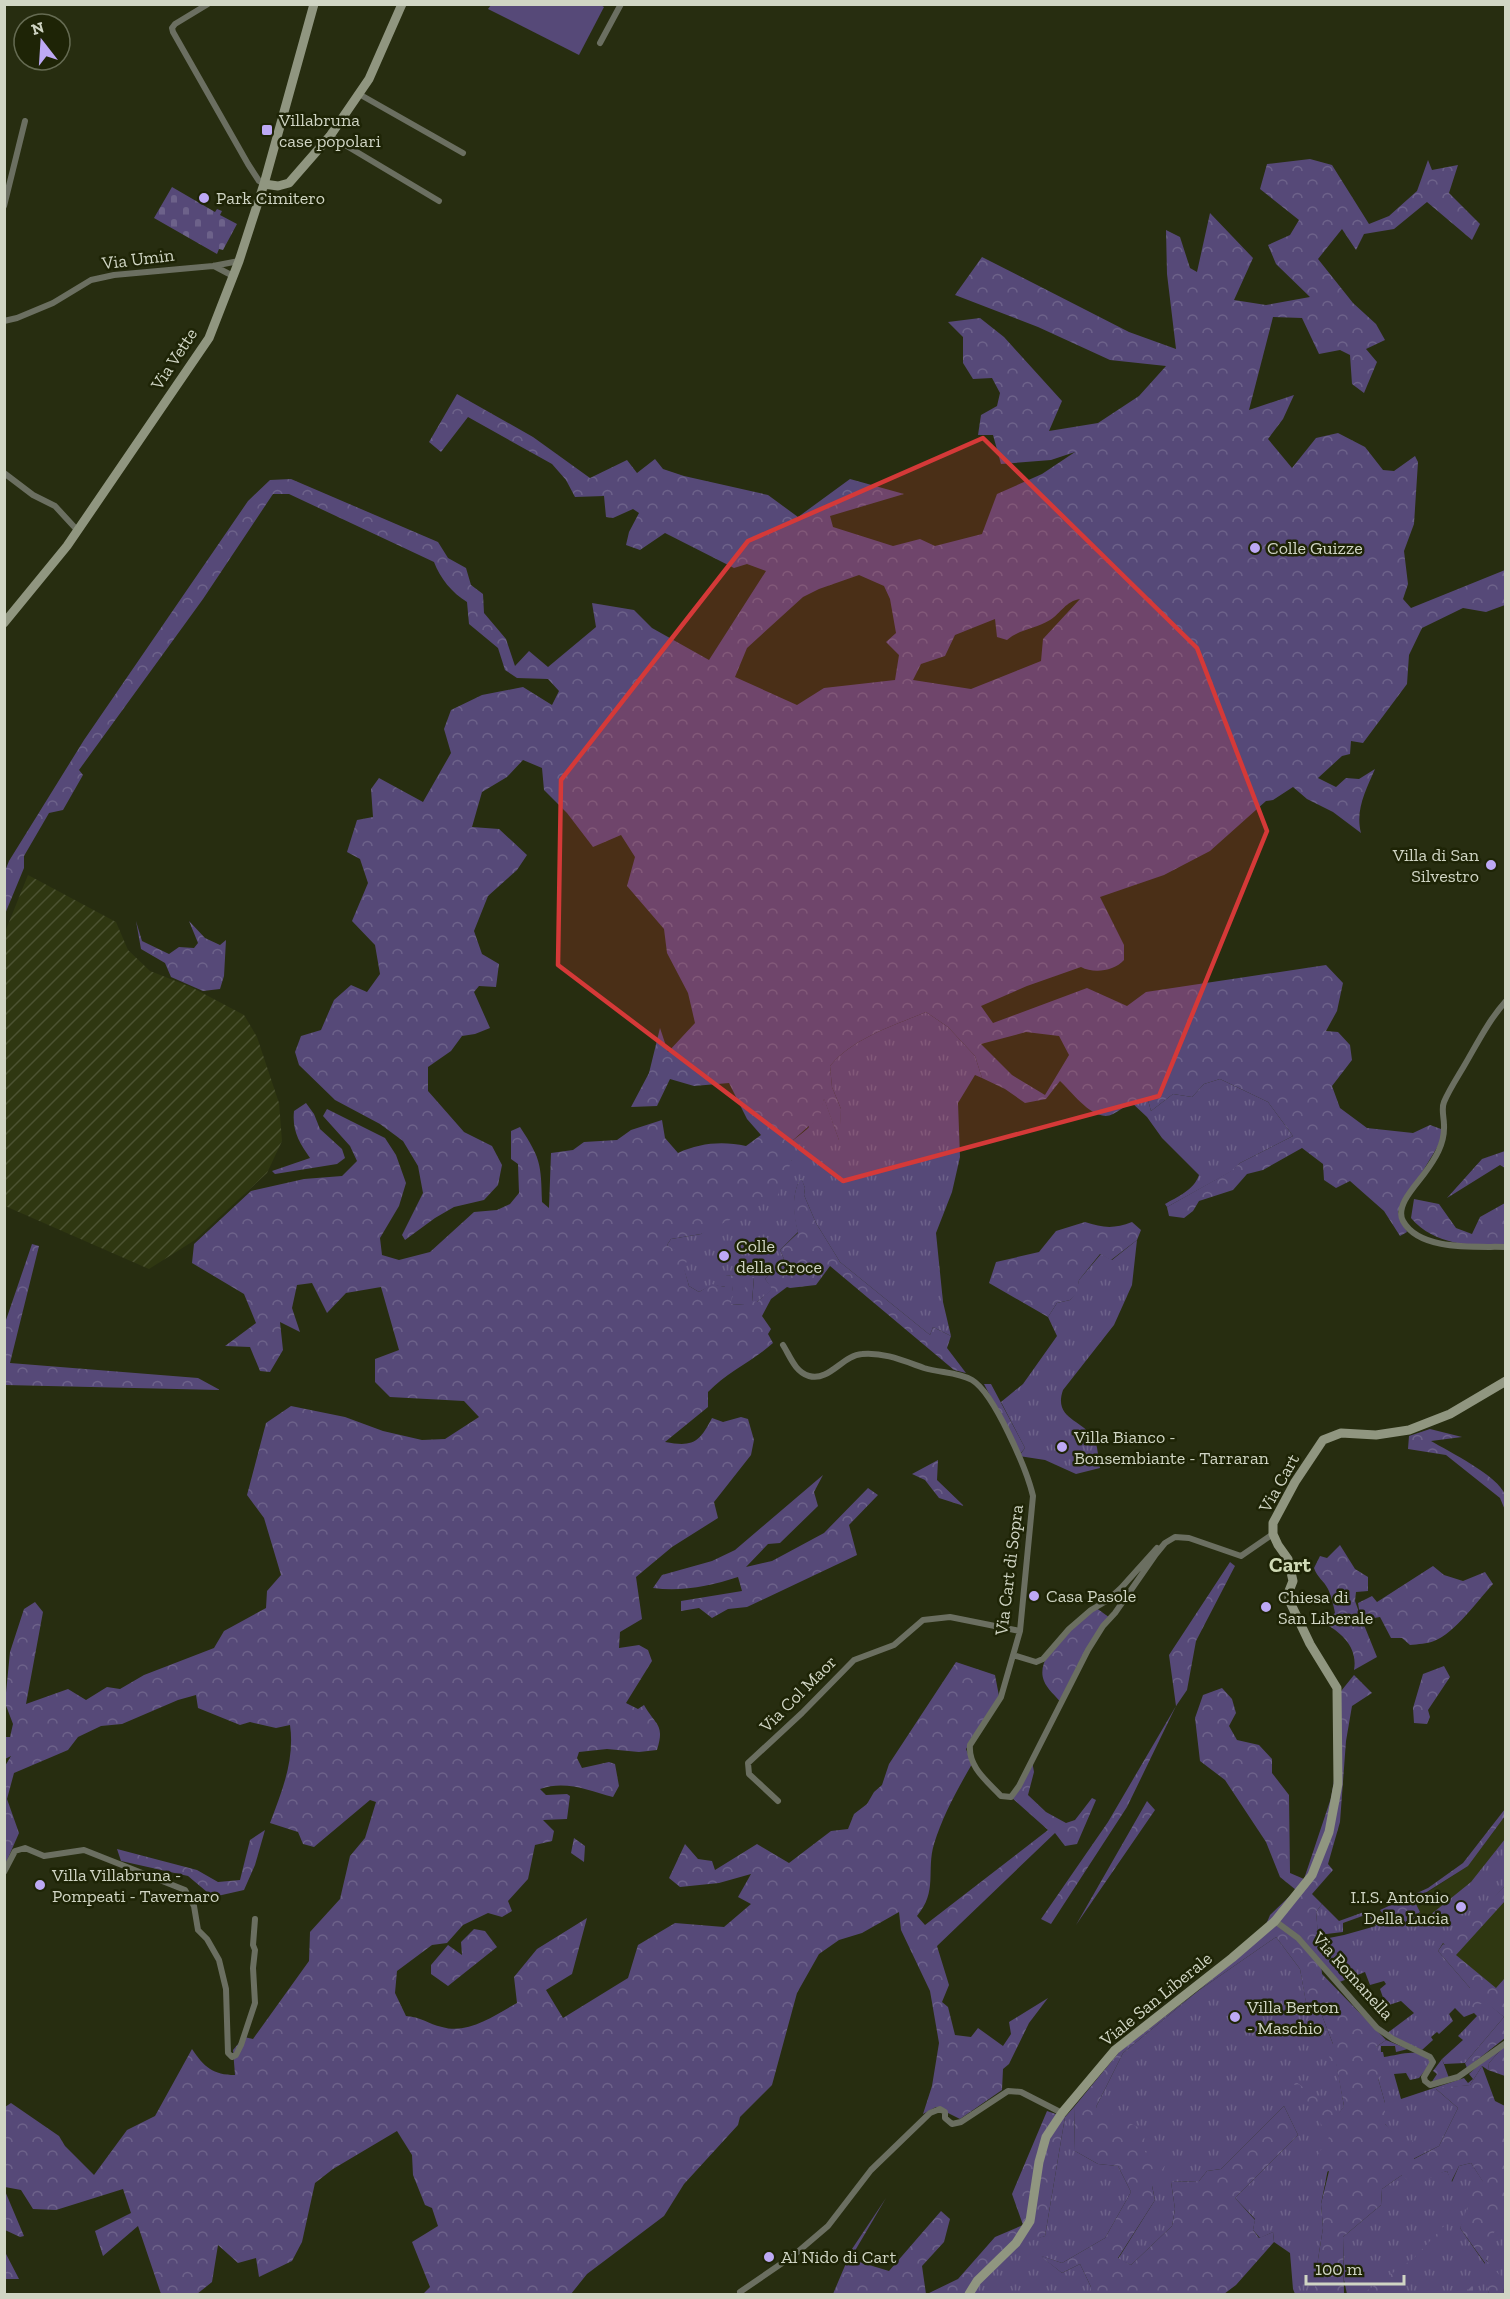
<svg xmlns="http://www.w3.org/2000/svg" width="1510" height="2299" viewBox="0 0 1510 2299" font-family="'Zilla Slab',serif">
  <defs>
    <pattern id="industrial-furrows" width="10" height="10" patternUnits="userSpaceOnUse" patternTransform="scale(1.5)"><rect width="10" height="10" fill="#2f3711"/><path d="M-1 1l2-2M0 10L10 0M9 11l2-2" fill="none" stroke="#4c5332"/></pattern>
    <pattern id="grass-tufts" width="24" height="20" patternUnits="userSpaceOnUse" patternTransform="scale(1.5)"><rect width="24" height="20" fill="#564978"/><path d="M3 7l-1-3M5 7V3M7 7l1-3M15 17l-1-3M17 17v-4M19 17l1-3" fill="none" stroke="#6d628a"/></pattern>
    <pattern id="forest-crowns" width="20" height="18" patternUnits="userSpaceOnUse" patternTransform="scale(1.5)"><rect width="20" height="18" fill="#564978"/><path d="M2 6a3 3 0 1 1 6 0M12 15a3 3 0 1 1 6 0" fill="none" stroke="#6d628a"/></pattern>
    <pattern id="cemetery-stones" width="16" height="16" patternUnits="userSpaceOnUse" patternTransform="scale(1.5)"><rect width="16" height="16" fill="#564978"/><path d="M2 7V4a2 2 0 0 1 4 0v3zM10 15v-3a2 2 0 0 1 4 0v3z" fill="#6d628a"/></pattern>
  </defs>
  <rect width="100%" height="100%" fill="#272d10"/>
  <path fill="#2f3711" d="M 1505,1816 L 1505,1995 L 1476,1974 L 1446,1948 L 1426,1924 L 1414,1901 L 1468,1866 Z"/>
  <path fill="url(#industrial-furrows)" d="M 28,875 L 116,922 L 128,950 L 150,971 L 191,987 L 244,1015 L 257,1037 L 279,1103 L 282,1141 L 267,1173 L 195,1240 L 149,1269 L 5,1206 L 5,932 Z"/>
  <path fill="url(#grass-tufts)" d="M 926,1012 L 948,1027 L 975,1056 L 982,1078 L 975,1075 L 958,1103 L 960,1157 L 952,1192 L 936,1233 L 943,1302 L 951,1336 L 933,1327 L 930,1335 L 840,1262 L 816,1223 L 804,1195 L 805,1188 L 801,1178 C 791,1194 794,1214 798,1232 L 780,1250 L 784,1259 L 765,1279 L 773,1289 L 757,1302 L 752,1302 L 754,1278 L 726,1275 L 726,1287 L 712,1285 L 699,1292 L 689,1286 C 684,1270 681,1255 667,1245 L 671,1239 L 701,1234 L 792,1160 L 792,1141 C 811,1127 818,1121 824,1098 L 839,1140 L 841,1109 L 832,1087 L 830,1066 C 853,1038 893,1026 926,1012 Z
    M 1220,1079 L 1268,1102 L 1293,1136 L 1240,1163 L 1232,1171 L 1167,1207 L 1165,1204 C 1177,1197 1194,1190 1199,1175 L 1162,1138 L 1147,1117 L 1131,1102 L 1148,1100 L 1151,1111 L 1173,1094 L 1192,1097 L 1204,1084 Z
    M 1137,1240 L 1132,1285 L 1114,1325 L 1063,1390 C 1053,1419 1082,1419 1094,1439 C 1098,1445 1098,1459 1100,1468 L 1076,1474 L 1045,1460 L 1019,1456 L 1025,1448 L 1001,1402 L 1023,1384 L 1057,1336 L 1048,1317 L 1057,1303 L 1070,1300 L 1076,1293 L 1079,1280 L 1101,1254 L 1112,1260 Z
    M 733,1285 L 745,1286 L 745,1305 L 730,1304 Z
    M 1505,1839 L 1505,1886 L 1446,1946 L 1443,1943 L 1438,1951 L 1470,1988 L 1504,2017 L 1465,2063 L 1444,2064 L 1442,2059 L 1463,2040 L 1458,2036 L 1477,2016 L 1474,2013 L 1464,2017 L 1455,2008 L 1449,2014 L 1453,2021 L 1439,2034 L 1437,2032 L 1431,2037 L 1433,2040 L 1422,2050 L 1386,2034 L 1414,2013 L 1401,2001 L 1386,2006 L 1380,1989 L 1386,1984 L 1384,1981 L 1370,1985 L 1365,1972 L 1337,1983 L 1320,1964 L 1319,1940 L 1344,1935 L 1376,1926 L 1368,1914 L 1343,1923 L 1343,1932 L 1318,1935 L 1316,1912 L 1322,1904 L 1339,1921 L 1364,1912 L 1379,1920 L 1385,1916 L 1390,1923 L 1395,1920 L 1402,1926 L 1420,1913 L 1424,1920 L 1471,1882 Z
    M 1276,1937 L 1300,1969 L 1306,2002 L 1316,2000 L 1333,2044 L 1344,2106 L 1339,2114 L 1321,2204 L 1323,2228 L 1315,2278 L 1315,2294 L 1295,2294 L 1293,2289 L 1290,2253 L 1274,2242 L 1273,2232 L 1260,2238 L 1253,2230 L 1255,2219 L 1235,2198 L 1298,2135 L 1284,2106 L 1221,2169 L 1207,2171 L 1199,2181 L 1171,2182 L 1175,2209 L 1172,2226 L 1131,2265 L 1118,2259 L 1155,2200 L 1145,2152 L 1096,2107 L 1123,2053 L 1198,1991 Z
    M 1386,2040 L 1408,2049 L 1396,2052 L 1395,2046 L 1381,2046 L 1381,2052 L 1383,2052 L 1384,2057 C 1401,2055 1420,2046 1431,2063 L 1419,2078 L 1410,2080 L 1406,2073 L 1394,2074 L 1401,2099 L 1464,2078 L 1468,2083 L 1473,2079 L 1469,2074 L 1486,2058 L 1504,2046 L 1489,2063 L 1488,2070 L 1482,2066 L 1470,2085 L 1436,2089 L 1458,2108 L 1439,2146 L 1413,2159 L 1385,2124 L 1385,2103 L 1378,2078 L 1376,2047 Z
    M 1074,2107 L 1075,2151 L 1098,2164 L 1118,2166 L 1131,2192 L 1105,2238 L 1062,2263 L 1041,2256 L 1062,2273 L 1080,2264 L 1091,2287 L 1091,2294 L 968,2294 L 1001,2248 L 1045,2236 L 1065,2117 Z
    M 1471,2163 L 1484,2183 L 1460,2228 L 1485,2264 L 1489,2294 L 1347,2294 L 1344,2280 L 1343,2237 L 1381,2205 L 1382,2189 L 1402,2175 L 1435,2174 L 1447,2171 L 1452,2182 L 1459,2166 Z
    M 1505,2201 L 1505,2294 L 1504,2294 C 1501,2274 1497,2277 1487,2261 C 1474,2241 1495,2218 1505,2201 Z"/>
  <path fill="url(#forest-crowns)" fill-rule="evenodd" d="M 1310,159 L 1332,165 L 1369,224 L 1389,216 L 1417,191 L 1428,160 L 1432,170 L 1458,165 L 1449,193 L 1480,224 L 1472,240 L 1427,202 L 1394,229 L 1364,234 L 1356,250 L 1342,229 L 1318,259 L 1353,303 L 1376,324 L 1385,340 L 1366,349 L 1377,362 L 1364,393 L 1352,384 L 1350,355 L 1340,350 L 1319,354 L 1302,318 L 1273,317 L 1249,410 L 1294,395 L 1283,419 L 1268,439 L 1292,468 L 1316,438 L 1338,433 L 1365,447 L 1383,470 L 1394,471 L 1415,456 L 1418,462 L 1414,524 L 1404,551 L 1408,584 L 1403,599 L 1411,608 L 1505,570 L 1505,605 L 1486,612 L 1463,608 L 1422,628 L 1409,655 L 1407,684 L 1363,743 L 1351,741 L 1350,754 L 1342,756 L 1318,778 L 1336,787 L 1346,778 L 1359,779 L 1375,769 C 1366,790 1355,810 1361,833 L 1333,812 L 1307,799 L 1293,787 L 1273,800 L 1266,801 L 1210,851 L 1164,875 L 1100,897 L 1124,945 L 1124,960 C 1114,971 1094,974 1081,967 L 1027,986 L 981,1006 L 993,1023 L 1087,988 L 1127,1006 L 1146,992 L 1326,965 L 1343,983 L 1337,1011 L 1326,1031 L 1338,1032 L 1350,1045 L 1352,1060 L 1332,1086 L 1340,1108 L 1367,1128 L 1413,1133 L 1430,1125 L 1441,1129 L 1441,1141 L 1398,1212 L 1407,1232 L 1400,1236 L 1384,1211 L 1350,1181 L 1336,1188 L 1324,1180 L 1323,1164 L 1302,1148 L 1263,1170 L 1247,1174 L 1233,1190 L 1199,1201 L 1193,1211 L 1184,1218 L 1169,1216 L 1167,1207 L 1231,1171 L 1240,1163 L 1293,1136 L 1268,1102 L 1220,1079 L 1204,1084 L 1192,1097 L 1173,1094 L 1151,1111 L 1148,1100 C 1129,1102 1129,1105 1113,1114 C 1095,1124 1072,1092 1060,1081 L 1046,1099 L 1025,1103 L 1005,1089 L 982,1078 L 975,1056 L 948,1027 L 926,1012 C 893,1026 853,1038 830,1066 L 832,1087 L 841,1109 L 840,1143 L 824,1099 L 820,1116 L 809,1128 L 809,1126 L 792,1141 L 792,1160 L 777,1197 L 701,1234 L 671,1239 L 667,1245 L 675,1250 L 683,1247 L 691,1251 L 684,1268 L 689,1286 L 699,1292 L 712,1284 L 725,1287 L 725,1275 L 754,1277 L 752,1301 L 757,1302 L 772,1289 L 765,1279 L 784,1259 L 780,1250 L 798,1233 C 793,1214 791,1195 801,1177 L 805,1188 L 804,1195 L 816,1223 L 840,1262 L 930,1335 L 933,1327 L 951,1336 L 947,1348 L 966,1373 L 954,1370 L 830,1266 L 816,1285 L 790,1288 L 787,1287 L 771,1299 L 762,1316 L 771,1329 L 768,1334 L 773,1343 C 753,1361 727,1372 708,1392 L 708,1407 L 665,1442 C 693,1447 699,1443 712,1418 L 723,1422 L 741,1417 L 748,1419 L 754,1440 L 751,1455 L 714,1502 L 718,1518 L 672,1547 L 636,1577 L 642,1619 L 620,1632 L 619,1648 L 639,1645 L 648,1650 L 652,1661 L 626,1703 L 638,1709 L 644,1705 C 656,1726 665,1724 657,1750 L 639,1752 L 607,1749 L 579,1752 L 577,1758 L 582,1768 L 609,1762 L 615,1764 L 619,1786 L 613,1797 C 588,1790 565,1780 540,1789 L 546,1795 L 567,1794 L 570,1796 L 567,1819 L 543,1820 L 554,1831 L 552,1841 L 535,1845 L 528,1879 L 508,1901 L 512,1911 L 502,1917 L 488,1913 L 463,1925 L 447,1943 L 432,1945 L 397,1971 L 395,1993 L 406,2016 C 422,2017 428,2024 442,2027 C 468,2035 495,2015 517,2003 L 514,1977 L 537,1949 L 587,1918 L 572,1974 L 546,1990 L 563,2018 L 628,1978 L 638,1945 L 675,1923 L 724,1927 L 751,1904 L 738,1897 L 751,1874 L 719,1883 L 680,1887 L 669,1878 L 685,1844 L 698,1859 L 712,1861 L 715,1870 L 757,1844 L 789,1863 L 831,1831 L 848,1829 L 854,1814 L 867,1804 L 874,1792 L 882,1785 L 889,1764 L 956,1662 L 995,1675 L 999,1696 L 966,1749 L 972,1764 C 957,1790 943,1815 934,1844 C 926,1871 938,1891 917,1916 L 925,1925 L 1048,1830 L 1011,1797 L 1032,1761 L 1034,1772 L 1028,1795 L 1046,1812 L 1066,1823 L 1075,1820 L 1092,1798 L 1096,1800 L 1077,1844 L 1065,1846 L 1055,1833 L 937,1946 L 949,1985 L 942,2002 L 948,2007 L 955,2035 L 971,2037 L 978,2028 L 1003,2046 L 1011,2034 L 1009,2022 L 1048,1998 L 1029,2023 L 1009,2064 L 1003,2069 L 1002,2090 L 960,2119 L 936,2107 L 923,2114 L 932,2086 L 939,2043 L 930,1991 L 901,1930 L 899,1912 L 862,1933 L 839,1940 L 819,1954 L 797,1993 L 772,2085 L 740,2117 L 738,2125 L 684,2184 L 664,2216 L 587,2274 L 571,2294 L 423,2294 L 430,2287 L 412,2242 L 438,2226 L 432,2208 L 425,2205 L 413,2175 L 412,2155 L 397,2131 L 333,2169 L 315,2183 L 302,2242 L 292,2261 L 259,2277 L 256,2258 L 238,2263 L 218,2245 L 212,2282 L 197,2294 L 161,2294 L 138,2226 L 103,2256 L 95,2231 L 131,2213 L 123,2189 L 56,2210 L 33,2209 L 21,2190 L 5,2187 L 5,2107 L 11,2103 L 59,2136 L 65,2146 L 94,2175 L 127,2130 L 155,2116 L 192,2049 C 204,2067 213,2075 235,2075 L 233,2050 L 244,2037 L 253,2039 L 309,1961 L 310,1932 L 340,1899 L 350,1856 L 365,1838 L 376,1802 L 370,1800 L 314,1847 L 303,1844 L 298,1832 L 270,1823 C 282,1791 295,1760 290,1725 L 276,1728 L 250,1722 L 240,1725 L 198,1708 L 196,1695 L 178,1700 L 122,1724 L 101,1726 L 78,1737 L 68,1750 L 14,1773 L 7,1799 L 19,1833 L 5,1865 L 5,1766 L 11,1756 L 5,1759 L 5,1737 L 10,1737 L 13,1724 L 5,1703 L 10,1652 L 24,1609 L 35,1602 L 43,1612 L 26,1704 L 68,1689 L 86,1700 L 107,1687 L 120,1689 L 144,1675 L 214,1648 L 224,1631 L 266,1608 L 267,1591 L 281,1575 L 264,1518 L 247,1495 L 266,1423 L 291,1406 L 345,1417 L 383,1431 L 422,1440 L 445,1439 L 479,1417 L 464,1401 L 390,1397 L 375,1382 L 375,1359 L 399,1350 L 381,1287 L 346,1293 L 327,1313 L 312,1283 L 297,1285 L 292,1308 L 300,1332 L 280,1322 L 283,1350 L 270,1372 L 260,1371 L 250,1347 L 225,1346 L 256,1323 L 244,1294 L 192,1263 L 194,1244 L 251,1191 L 304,1179 L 342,1176 L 357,1161 L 350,1146 L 323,1116 L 327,1109 L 385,1138 L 396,1155 L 406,1183 L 399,1206 L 380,1238 L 382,1255 L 399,1260 L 430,1252 L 474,1212 L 497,1210 L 510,1204 L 519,1193 L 518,1164 L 511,1159 L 511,1131 L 520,1127 C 541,1159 541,1164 542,1202 L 549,1208 L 551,1153 L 573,1150 L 584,1142 L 617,1140 L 631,1130 L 662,1120 L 665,1138 L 678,1153 C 700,1143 722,1141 746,1146 L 761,1135 L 747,1119 L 729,1083 L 694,1086 L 670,1079 L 657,1106 L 631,1107 L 649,1073 L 660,1028 L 668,1052 L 695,1023 L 688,993 L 667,953 L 664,929 L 627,886 L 635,857 L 621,835 L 593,847 L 567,813 L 544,790 L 542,768 L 523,760 L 507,777 L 482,792 L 472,827 L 499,829 L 527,855 L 517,870 L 488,896 L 474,931 L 482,954 L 499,964 L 496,987 L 479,986 L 474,992 L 490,1028 L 475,1034 L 462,1036 L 451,1051 L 428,1067 L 428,1091 L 464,1132 L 492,1146 L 502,1165 L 498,1185 L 484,1200 L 454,1207 L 435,1218 L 405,1240 L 402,1235 L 423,1193 L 418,1166 L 403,1141 L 380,1124 L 335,1100 L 299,1065 L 295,1052 L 301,1036 L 321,1030 L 334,1000 L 351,985 L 367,992 L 380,974 L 375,945 L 352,921 L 368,883 L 360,859 L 347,852 L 357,820 L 373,817 L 371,789 L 379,778 L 423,802 L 451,753 L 444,729 L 451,710 L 482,695 L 523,687 L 552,705 L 559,691 L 548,679 L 517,678 L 505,670 L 498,648 L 469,624 L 467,602 C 452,593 440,578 434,562 L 289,494 L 273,494 L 203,599 L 79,770 L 83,775 L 63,810 L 49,813 L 24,856 L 24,868 L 5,914 L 5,871 L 9,861 L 84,740 L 248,501 L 270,480 L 291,479 L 438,542 L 448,558 L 466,568 L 471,585 L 483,594 L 484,613 L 506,639 L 515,666 L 529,651 L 548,667 L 596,627 L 592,603 L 634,610 L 652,628 L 709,660 L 766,571 L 747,564 L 734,568 L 665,533 L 640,550 L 626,545 L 629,532 L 639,513 L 633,509 L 613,518 L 606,517 L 604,496 L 575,497 L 566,480 L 552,464 L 468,417 L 441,452 L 429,442 L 457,394 L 533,437 L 590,478 L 627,460 L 637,473 L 655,459 L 663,469 L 684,476 L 768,495 L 798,517 L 850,479 L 904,494 L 830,516 L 833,527 L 893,546 L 920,539 L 935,546 L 982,534 L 997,494 L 1042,474 L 1075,452 L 1051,460 L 1001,464 L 993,435 L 978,435 L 981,415 L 997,406 L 1000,393 L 992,378 L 973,379 L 963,363 L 963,337 L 948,322 L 980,318 L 1004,337 L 1062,401 L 1049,431 L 1098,423 L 1139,396 L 1166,366 L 1110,360 L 1038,327 L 955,295 L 982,257 L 1129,332 L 1176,349 L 1167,274 L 1166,230 L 1180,237 L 1190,268 L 1197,272 L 1210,213 L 1253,258 L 1234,300 L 1266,305 L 1310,297 L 1276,264 L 1268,245 L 1290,235 L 1299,220 L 1260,189 L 1267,164 ZM 859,575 L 884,586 L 890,599 L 896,633 L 886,642 L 899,655 L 895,680 L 824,688 L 797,705 L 735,677 L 747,648 L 803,597 L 819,589 ZM 1080,599 L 1043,639 L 1041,661 L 971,689 L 913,680 L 921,664 L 945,656 L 955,635 L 995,619 L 997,637 L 1007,640 C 1019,629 1036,629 1050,620 C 1061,613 1066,601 1080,599 ZM 1026,1032 L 1059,1036 L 1069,1055 L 1045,1095 L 1012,1075 L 981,1044 ZM 733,1286 L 745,1286 L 744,1305 L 731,1304 Z
    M 136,921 L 142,941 L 169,954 L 179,947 L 194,948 L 198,943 L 189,921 L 205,938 L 220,945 L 226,940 L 224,976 L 220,989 L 203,991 L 171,977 L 165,963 L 141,949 Z
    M 306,1103 L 314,1114 L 320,1129 L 342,1149 L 345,1158 L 337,1164 L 275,1174 L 272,1171 L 310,1158 C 299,1142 292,1131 294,1111 Z
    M 1505,1151 L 1505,1168 L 1500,1165 L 1447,1198 L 1482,1159 Z
    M 1414,1199 L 1439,1204 L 1456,1228 L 1472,1234 L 1480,1217 L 1505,1203 L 1505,1248 C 1471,1245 1435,1246 1411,1218 Z
    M 1085,1222 C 1103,1228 1114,1229 1132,1222 L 1141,1230 L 1137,1240 L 1111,1260 L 1100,1254 L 1079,1280 L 1077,1293 L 1070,1300 L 1057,1303 L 1048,1317 L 989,1283 L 996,1262 L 1039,1252 L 1056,1231 Z
    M 32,1244 L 39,1246 L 10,1363 L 198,1378 L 220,1390 L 5,1385 L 5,1323 Z
    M 984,1384 L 991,1384 L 1025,1448 L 1020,1454 Z
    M 1430,1429 L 1462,1437 L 1431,1441 C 1448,1451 1499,1476 1505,1495 C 1507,1499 1505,1506 1505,1510 L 1500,1498 L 1446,1455 L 1408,1449 L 1409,1436 Z
    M 938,1460 L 937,1480 L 964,1506 L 939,1498 L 925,1480 L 912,1474 Z
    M 823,1475 L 814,1492 L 818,1506 L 780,1543 L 768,1544 L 746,1567 L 772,1561 L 824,1533 L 868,1488 L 878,1495 L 849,1525 L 857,1555 L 747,1607 L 728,1609 L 712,1618 L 699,1608 L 681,1611 L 681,1601 L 742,1591 L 738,1577 C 710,1586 682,1592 653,1588 L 662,1575 L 712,1561 L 735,1550 Z
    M 1340,1545 L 1355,1569 L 1368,1577 L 1368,1591 L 1356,1592 L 1355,1601 L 1360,1615 L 1358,1603 L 1372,1596 L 1377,1602 L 1433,1566 L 1444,1575 L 1463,1581 L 1485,1572 L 1493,1584 C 1478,1600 1455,1633 1434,1641 C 1427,1644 1418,1644 1410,1645 L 1402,1638 L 1391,1638 L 1380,1617 L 1362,1620 L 1377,1657 L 1354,1670 C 1358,1648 1342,1632 1323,1623 L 1335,1613 C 1334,1607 1331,1595 1328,1589 C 1324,1581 1317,1577 1314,1568 L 1320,1556 L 1327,1558 Z
    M 1230,1562 L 1235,1566 L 1196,1641 L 1187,1690 L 1176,1706 L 1127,1807 L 1051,1924 L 1041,1919 L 1108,1822 L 1176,1706 L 1169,1655 Z
    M 1095,1607 L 1110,1618 L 1103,1626 L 1061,1703 C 1056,1696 1047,1689 1044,1681 C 1033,1655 1079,1622 1095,1607 Z
    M 1444,1666 L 1450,1677 L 1428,1710 L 1430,1717 L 1427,1724 L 1414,1723 L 1413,1708 L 1423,1674 Z
    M 1354,1675 L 1372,1693 L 1352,1706 L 1346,1741 L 1340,1822 L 1328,1864 L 1333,1870 L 1312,1894 L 1322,1904 L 1316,1912 L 1322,1974 L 1386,2040 L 1376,2047 L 1386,2071 L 1378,2078 L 1385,2103 L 1385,2124 L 1403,2143 L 1413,2140 L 1414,2159 L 1439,2146 L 1458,2108 L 1435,2088 L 1470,2085 L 1482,2066 L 1495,2101 L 1505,2106 L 1505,2217 L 1488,2241 L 1486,2260 L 1502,2278 L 1504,2294 L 1489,2294 L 1482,2269 L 1485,2263 L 1460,2228 L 1477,2179 L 1483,2182 L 1471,2163 L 1459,2166 L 1451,2182 L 1447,2171 C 1422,2178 1406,2197 1388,2215 L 1412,2184 L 1402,2175 L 1382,2189 L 1381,2205 L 1343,2237 L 1344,2294 L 1315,2294 L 1315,2278 L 1323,2228 L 1321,2204 L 1329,2171 L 1303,2179 L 1329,2137 L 1302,2093 L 1285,2074 L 1339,2113 L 1344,2106 L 1336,2064 L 1330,2065 L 1329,2053 L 1333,2044 L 1316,2000 L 1306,2003 L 1300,1969 L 1276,1937 L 1198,1991 L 1123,2053 L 1096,2107 L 1144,2130 L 1145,2152 L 1165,2165 L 1152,2186 L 1155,2200 L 1118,2258 L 1131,2265 L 1172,2226 L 1175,2209 L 1171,2182 L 1199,2181 L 1207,2171 L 1221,2169 L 1284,2106 L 1298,2135 L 1235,2198 L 1255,2220 L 1253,2230 L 1259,2238 L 1273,2232 L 1274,2242 L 1236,2285 L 1224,2294 L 1091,2294 L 1091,2287 L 1080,2264 L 1062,2273 L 1039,2255 L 1062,2263 L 1105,2238 L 1131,2192 L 1118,2166 L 1098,2164 L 1075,2151 L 1074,2107 L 1120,2051 L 1198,1991 L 1261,1937 L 1270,1915 L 1296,1890 L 1280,1877 L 1266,1842 L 1225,1780 L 1200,1761 L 1195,1718 L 1203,1695 L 1222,1688 L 1232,1699 L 1236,1713 L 1229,1726 L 1237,1740 L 1259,1745 L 1272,1759 L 1272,1773 L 1289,1795 L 1290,1873 L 1304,1879 L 1331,1798 L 1335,1775 L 1333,1701 Z
    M 1147,1801 L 1155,1810 L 1076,1925 Z
    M 1505,1809 L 1505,1816 L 1468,1866 L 1414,1900 L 1420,1912 L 1402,1926 L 1395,1920 L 1390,1923 L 1380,1910 L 1428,1888 L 1463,1863 Z
    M 265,1830 L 255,1865 L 244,1890 L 213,1897 L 188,1876 L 121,1861 L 117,1849 L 197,1870 L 218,1882 L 240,1880 L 250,1840 Z
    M 574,1838 L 585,1846 L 584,1862 L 571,1853 Z
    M 1505,1886 L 1505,1901 L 1456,1955 L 1496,1988 L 1505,1978 L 1505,2038 L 1467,2068 L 1465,2063 L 1504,2017 L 1485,2002 L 1470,2009 L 1470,1988 L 1438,1951 L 1443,1944 L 1445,1945 L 1444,1943 Z
    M 474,1929 L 485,1931 L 497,1947 L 448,1986 L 431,1974 L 431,1965 L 448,1945 L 462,1955 L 461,1942 Z
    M 1505,2045 L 1505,2076 L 1488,2070 L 1489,2063 Z
    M 1442,2059 L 1449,2078 L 1431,2083 L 1437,2074 L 1433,2071 Z
    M 1047,2111 L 1065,2117 L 1045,2236 L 1004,2251 L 970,2294 L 927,2294 L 958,2279 L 995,2237 L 1023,2225 L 1012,2194 Z
    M 4,2191 L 5,2191 L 24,2236 L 20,2237 L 5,2230 Z
    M 886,2198 L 856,2249 L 856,2261 L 889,2271 L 941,2211 L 950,2219 L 944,2242 L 922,2266 L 926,2294 L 833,2294 L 852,2249 Z
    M 1446,2224 L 1447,2233 C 1426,2255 1395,2295 1362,2294 L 1413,2259 Z
    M 5,2252 L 19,2279 L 5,2279 Z"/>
  <path fill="url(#cemetery-stones)" d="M 172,187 L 215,212 L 217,209 L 222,211 L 220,215 L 237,224 L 223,250 L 219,249 L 217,254 L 154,218 Z
    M 1463,2285 L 1468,2290 L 1472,2286 L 1480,2294 L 1452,2294 Z"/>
  <path fill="#564978" d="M 491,5 L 599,4 L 604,7 L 579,55 L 488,9 Z"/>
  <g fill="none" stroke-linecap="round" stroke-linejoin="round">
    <path stroke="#6b6f61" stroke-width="6" d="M 208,4 L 175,24 L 172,28 L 173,32 L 248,164 L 259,181 L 264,184
      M 600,43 L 621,4
      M 359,94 L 463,153
      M 330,136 L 439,201
      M 4,206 L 25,121
      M 214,266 L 233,276
      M 4,321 L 17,318 L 53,303 L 91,280 L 114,275 L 213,266 L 239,261
      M 4,473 L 33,495 L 55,506 L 78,531
      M 1506,1001 C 1488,1021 1477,1044 1464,1066 C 1457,1078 1449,1090 1444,1102 C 1441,1109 1444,1117 1444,1125 C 1445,1144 1435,1159 1424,1174 C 1415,1186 1395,1206 1403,1221 C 1420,1252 1478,1246 1506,1247
      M 783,1345 C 790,1356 795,1372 809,1376 C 829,1382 843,1355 862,1354 C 884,1352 904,1361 924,1368 C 940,1373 958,1372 972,1380 C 994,1393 1027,1470 1033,1496 L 1020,1631 L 1001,1697 L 970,1745 C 968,1767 987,1781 1001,1796 L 1011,1797 L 1019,1786 L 1088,1650 L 1103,1626 L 1115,1613 L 1156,1554 L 1165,1543 L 1175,1537 L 1189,1538 L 1241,1556 L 1273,1534
      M 1013,1655 L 1036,1662 L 1043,1659 L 1069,1629 L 1091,1610 L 1108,1600 L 1121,1588 L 1157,1548
      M 778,1801 L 749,1774 L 748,1763 L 802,1713 L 854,1660 L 894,1645 L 923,1620 L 950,1617 L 1020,1631
      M 4,1872 L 15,1851 L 25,1848 L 44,1856 L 84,1850 L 185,1890 L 194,1906 L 198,1930 L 207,1939 L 219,1960 L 226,1989 L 228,2053 L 232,2057 L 236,2055 L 241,2045 L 255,2003 L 253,1968 L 255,1950 L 253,1945 L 255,1919
      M 1275,1921 L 1298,1938 L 1377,2028 L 1393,2039 L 1430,2057 L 1433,2062 L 1424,2077 L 1425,2081 L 1430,2085 L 1458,2077 L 1506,2043
      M 740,2292 L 794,2255 L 828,2226 L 871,2170 L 930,2113 L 940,2109 L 945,2112 L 945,2118 L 952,2124 L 961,2122 L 1008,2091 L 1021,2092 L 1062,2113"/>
    <path stroke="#909680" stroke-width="9" d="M 264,184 L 278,186 L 289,183 L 330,136 L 369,79 L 402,4
      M 4,623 L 67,546 L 209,338 L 239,261 L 264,184 L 314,4
      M 969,2294 L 977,2281 L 1016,2243 L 1030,2221 L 1039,2162 L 1046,2137 L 1062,2113 L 1115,2050 L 1232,1958 L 1275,1921 L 1312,1875 L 1329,1832 L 1338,1784 L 1337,1688 L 1310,1644 L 1289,1600 L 1289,1591 L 1293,1581 L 1288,1559 L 1278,1545 L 1273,1534 L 1273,1523 L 1295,1482 L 1323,1440 L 1341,1433 L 1376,1435 L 1409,1430 L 1450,1414 L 1506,1381"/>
  </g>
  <path fill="#d53938" fill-opacity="0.2" stroke="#d53938" stroke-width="4.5" stroke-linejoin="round" d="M 983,438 L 1197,648 L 1267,831 L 1159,1096 L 843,1181 L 558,965 L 561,780 L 748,541 Z"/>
  <g fill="#bda9f5" stroke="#1e2406" stroke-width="2">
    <rect x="261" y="124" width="12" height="12" rx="3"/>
    <circle cx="204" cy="198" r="6"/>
    <circle cx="1255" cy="548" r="6"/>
    <circle cx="1491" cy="865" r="6"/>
    <circle cx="724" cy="1256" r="6"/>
    <circle cx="1062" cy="1447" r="6"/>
    <circle cx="1034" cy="1596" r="6"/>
    <circle cx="1266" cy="1607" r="6"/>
    <circle cx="40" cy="1885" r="6"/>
    <circle cx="1461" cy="1907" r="6"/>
    <circle cx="1235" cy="2017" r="6"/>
    <circle cx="769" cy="2257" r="6"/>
  </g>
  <g text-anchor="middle" stroke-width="5" stroke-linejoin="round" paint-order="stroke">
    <g font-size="18" fill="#d0d5c4" stroke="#1e2406" text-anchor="start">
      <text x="279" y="126">Villabruna<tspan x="279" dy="21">case popolari</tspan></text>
      <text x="216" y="204">Park Cimitero</text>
      <text x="1267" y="554">Colle Guizze</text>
      <text x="1479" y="861" text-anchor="end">Villa di San<tspan x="1479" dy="21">Silvestro</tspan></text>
      <text x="736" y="1252">Colle<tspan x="736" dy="21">della Croce</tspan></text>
      <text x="1074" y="1443">Villa Bianco -<tspan x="1074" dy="21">Bonsembiante - Tarraran</tspan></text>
      <text x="1046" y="1602">Casa Pasole</text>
      <text x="1278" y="1603">Chiesa di<tspan x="1278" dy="21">San Liberale</tspan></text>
      <text x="52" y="1881">Villa Villabruna -<tspan x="52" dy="21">Pompeati - Tavernaro</tspan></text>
      <text x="1449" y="1903" text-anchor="end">I.I.S. Antonio<tspan x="1449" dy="21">Della Lucia</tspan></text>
      <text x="1247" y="2013">Villa Berton<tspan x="1247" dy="21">- Maschio</tspan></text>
      <text x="781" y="2263">Al Nido di Cart</text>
    </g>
    <g font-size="18" fill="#d0d5c4" stroke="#1e2406">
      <text transform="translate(138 259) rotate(-7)" y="6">Via Umin</text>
      <text transform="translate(174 359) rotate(-57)" y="6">Via Vette</text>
      <text transform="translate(1279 1483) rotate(-61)" y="6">Via Cart</text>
      <text transform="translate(1009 1570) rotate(-83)" y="6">Via Cart di Sopra</text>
      <text transform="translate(798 1694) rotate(-45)" y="6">Via Col Maor</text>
      <text transform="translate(1353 1976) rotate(48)" y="6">Via Romanella</text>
      <text transform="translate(1156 1999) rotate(-39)" y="6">Viale San Liberale</text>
    </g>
    <g font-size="21" font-weight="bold" fill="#d0dab6" stroke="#1e2406">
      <text x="1290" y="1572">Cart</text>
    </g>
  </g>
  <rect width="1510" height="2299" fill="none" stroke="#d0d5c4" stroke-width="12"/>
  <g transform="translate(42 42) rotate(343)"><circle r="28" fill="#1e2406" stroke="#656b52" stroke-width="1.5"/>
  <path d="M0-4.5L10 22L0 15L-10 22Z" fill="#bda9f5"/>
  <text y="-9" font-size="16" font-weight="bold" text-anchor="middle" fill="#d0d5c4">N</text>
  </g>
  <path d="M1306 2275v9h98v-9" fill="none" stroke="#d0d5c4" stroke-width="3"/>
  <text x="1315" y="2275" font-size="18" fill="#d0d5c4" stroke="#1e2406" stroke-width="4.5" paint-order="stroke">100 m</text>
</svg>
